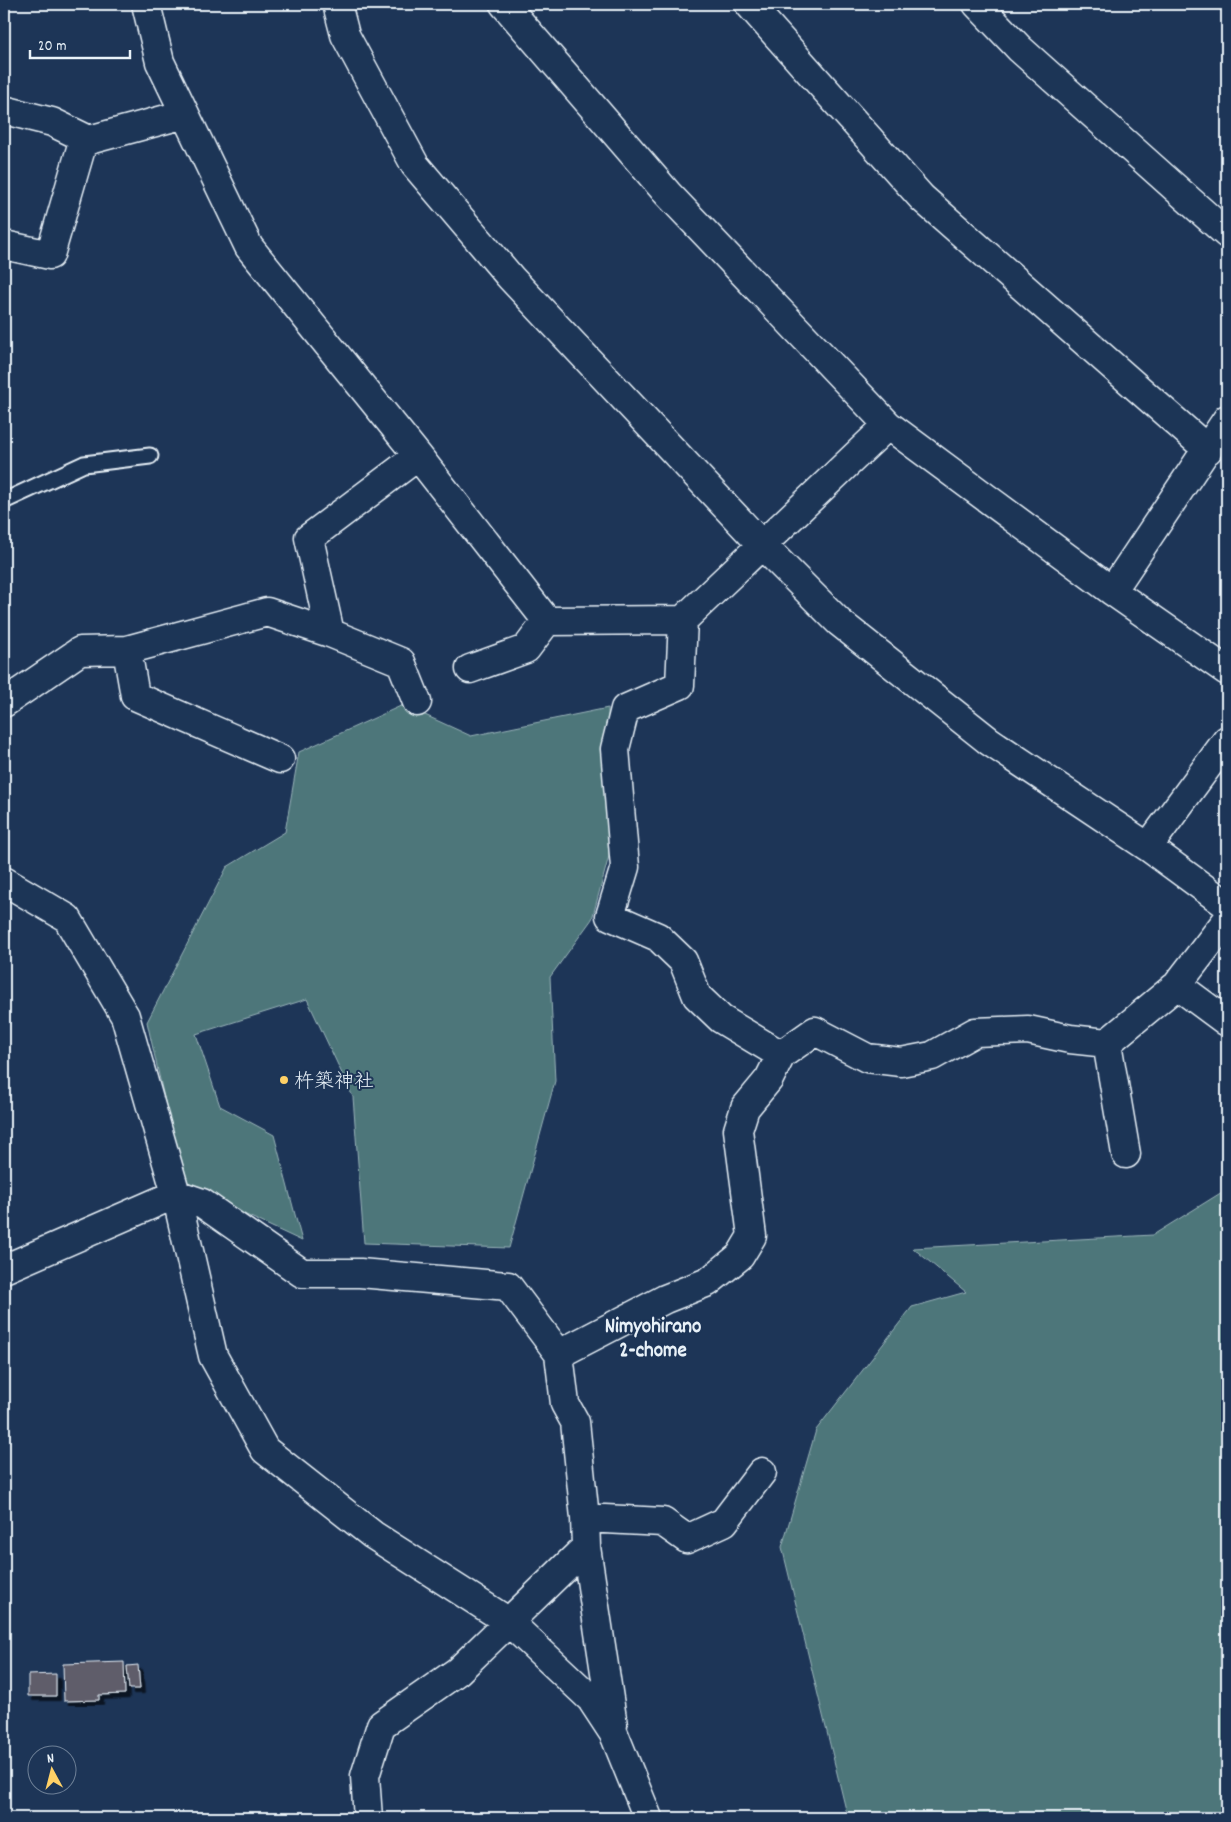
<svg xmlns="http://www.w3.org/2000/svg" width="1231" height="1822" viewBox="0 0 1231 1822" font-family="Dekko,'Klee One',sans-serif">
  <defs>
    <filter id="shadow"><feDropShadow dx="4.5" dy="4.5" stdDeviation="0" flood-color="#0009"/></filter>
  </defs>
  <rect width="100%" height="100%" fill="#1d3557"/>
  <filter id="ink" filterUnits="userSpaceOnUse"><feTurbulence type="fractalNoise" baseFrequency=".02" numOctaves="2"/><feDisplacementMap in="SourceGraphic" scale="10" xChannelSelector="R" yChannelSelector="G"/><feConvolveMatrix kernelMatrix="1 2 1 2 8 2 1 2 1" color-interpolation-filters="sRGB"/></filter>
  <g filter="url(#ink)">
    <path fill="#4d767a" stroke="#9ab4b9" d="M 403,705 L 471,736 L 608,708 L 609,856 L 592,919 L 550,977 L 555,1081 L 509,1248 L 364,1243 L 353,1097 L 307,999 L 196,1034 L 220,1106 L 274,1135 L 302,1241 L 184,1186 L 147,1022 L 227,867 L 285,832 L 299,752 Z
      M 1227,1189 L 1227,1818 L 854,1818 L 846,1810 L 782,1547 L 816,1430 L 912,1307 L 966,1292 L 913,1248 L 1153,1235 Z"/>
    <path fill="#5f5d6b" stroke="#e8f1f8" filter="url(#shadow)" d="M 124,1662 L 125,1694 L 99,1695 L 99,1700 L 64,1701 L 63,1664 Z
      M 138,1665 L 140,1689 L 129,1689 L 127,1666 Z
      M 56,1674 L 56,1696 L 28,1696 L 28,1675 Z"/>
    <g fill="none" stroke-linecap="round" stroke-linejoin="round">
      <g stroke="#e8f1f8" stroke-width="19">
        <path id="lane" d="M 4,501 L 84,464 L 150,456"/>
      </g>
      <g stroke="#e8f1f8" stroke-width="31">
        <path id="street" d="M 146,4 L 160,62 L 249,247 L 418,456 L 547,621 L 683,620 L 888,425
          M 337,4 L 345,35 L 415,165 L 511,278 L 761,544 L 839,622 L 989,741 L 1148,847 L 1227,905
          M 504,4 L 668,194 L 888,425 L 1112,591 L 1227,671
          M 749,4 L 922,198 L 1208,450
          M 977,4 L 1020,49 L 1227,234
          M 4,110 L 52,122 L 89,140 L 185,114
          M 4,245 L 50,255 L 84,138
          M 1112,591 L 1227,419
          M 683,620 L 680,685 L 625,709 L 615,749 L 625,867 L 610,916 L 658,937 L 683,961 L 697,996 L 721,1019 L 781,1055
          M 330,633 L 309,538 L 418,456
          M 127,650 L 267,612 L 330,633 L 401,662 L 417,702
          M 470,669 L 526,649 L 547,621
          M 4,703 L 80,651 L 127,650 L 135,696 L 280,759
          M 1148,847 L 1227,740
          M 4,881 L 67,918 L 125,1016 L 176,1194 L 213,1356 L 265,1450 L 373,1535 L 509,1622 L 591,1699 L 614,1734 L 648,1818
          M 1177,985 L 1227,1022
          M 1107,1043 L 1126,1154
          M 4,1269 L 176,1194 L 202,1203 L 302,1273 L 360,1273 L 508,1286 L 559,1354 L 565,1404 L 575,1422 L 585,1518 L 586,1547 L 613,1725
          M 559,1354 L 665,1299 L 708,1282 L 740,1256 L 752,1236 L 738,1130 L 745,1108 L 769,1079 L 781,1055 L 815,1031 L 867,1058 L 901,1062 L 932,1056 L 975,1032 L 1028,1030 L 1070,1039 L 1107,1043 L 1177,985 L 1227,920
          M 585,1518 L 663,1522 L 687,1539 L 724,1522 L 762,1472
          M 368,1818 L 365,1776 L 381,1725 L 458,1671 L 586,1547"/>
      </g>
      <use href="#lane" stroke="#1d3557" stroke-width="15"/>
      <use href="#street" stroke="#1d3557" stroke-width="28"/>
    </g>
  </g>
  <circle fill="#ffd166" stroke="#1d3557" stroke-width="2" cx="284" cy="1080" r="5"/>
  <g text-anchor="middle" stroke-width="4" stroke-linejoin="round" paint-order="stroke">
    <g font-size="20" fill="#e8f1f8" stroke="#1d3557" text-anchor="start">
      <text x="294" y="1087">杵築神社</text>
    </g>
    <g font-size="21" font-weight="bold" fill="#e8f1f8" stroke="#1d3557">
      <text x="653" y="1332">Nimyohirano<tspan x="653" dy="24">2-chome</tspan></text>
    </g>
  </g>
  <rect width="1231" height="1822" fill="none" stroke="#1d3557" stroke-width="20"/>
  <rect x="10" y="10" width="1211" height="1802" fill="none" stroke="#e8f1f8" stroke-width="2" filter="url(#ink)"/>
  <g transform="translate(52 1770) rotate(353)"><circle r="24" fill="#1d3557" stroke="#6e8097"/>
  <path d="M0-4L9 19L0 12L-9 19Z" fill="#ffd166"/>
  <text y="-8" font-size="14" font-weight="bold" text-anchor="middle" fill="#e8f1f8">N</text>
  </g>
  <path d="M30 50v8h100v-8" fill="none" stroke="#e8f1f8" stroke-width="2.5"/>
  <text x="38" y="50" font-size="15" fill="#e8f1f8" stroke="#1d3557" stroke-width="4" paint-order="stroke">20 m</text>
</svg>
